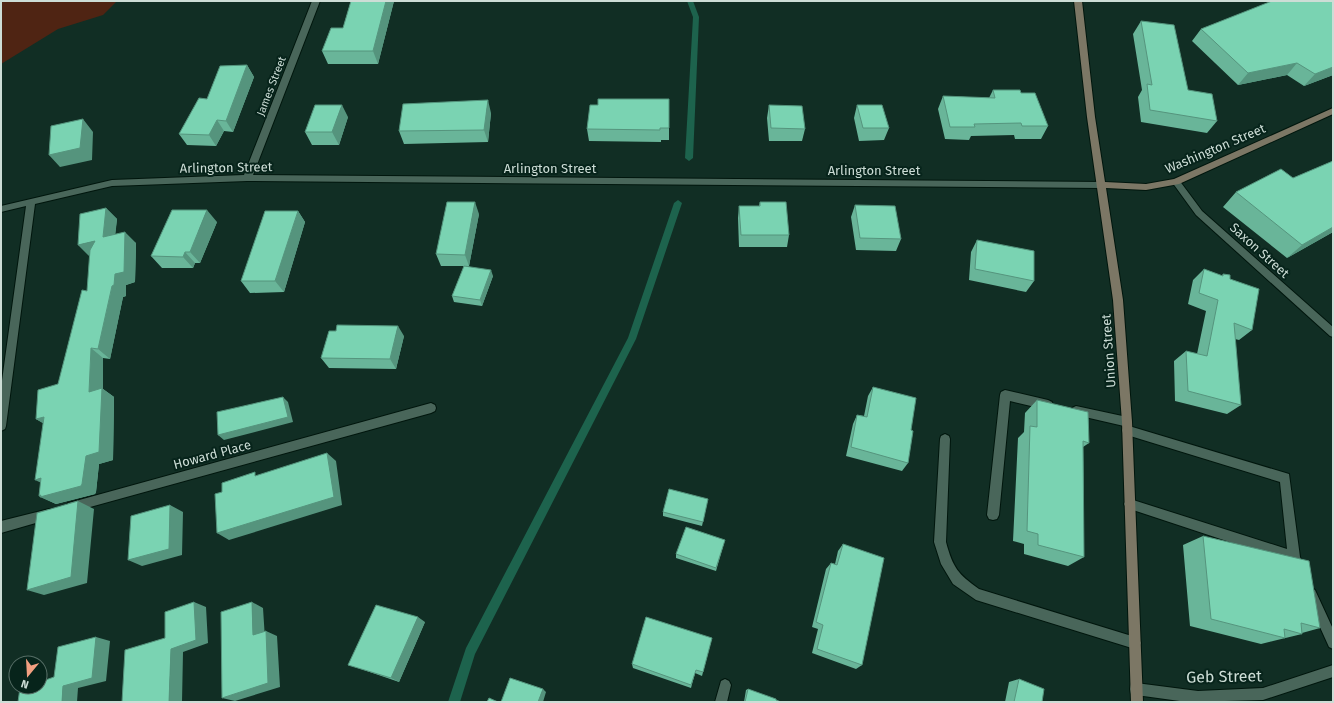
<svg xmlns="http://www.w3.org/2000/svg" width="1334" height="703" viewBox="0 0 1334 703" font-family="'Fira Sans',sans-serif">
  <rect width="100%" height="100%" fill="#112e24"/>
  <path fill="#4f2413" d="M 1,1 L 117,1 L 103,15 L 58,29 L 1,64 Z"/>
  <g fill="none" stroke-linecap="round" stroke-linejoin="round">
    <path fill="#1d634d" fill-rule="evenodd" d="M 687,1 L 693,1 L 699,17 L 693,158 L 689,161 L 685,158 L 693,17 Z
      M 678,200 L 682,203 L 636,339 L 475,654 L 460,702 L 448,702 L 466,648 L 628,338 L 674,203 Z"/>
    <g stroke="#00160d" stroke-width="2">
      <path id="lane" d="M 1005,390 L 1048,400 L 1052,402 L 1053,405 L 1052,408 L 1048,410 L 1010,401 L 999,515 L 997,519 L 993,520 L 989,519 L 987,515 L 1000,395 L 1001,392 Z
        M 1076,406 L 1127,417 L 1131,419 L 1132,422 L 1129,426 L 1289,474 L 1300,557 L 1305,569 L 1303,573 L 1299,575 L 1295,573 L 1290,562 L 1130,509 L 1126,508 L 1124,504 L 1126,500 L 1130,499 L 1287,549 L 1280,482 L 1127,435 L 1123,433 L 1122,430 L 1124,426 L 1072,414 L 1071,411 L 1072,408 Z
        M 945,434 L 949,436 L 950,439 L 946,542 C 953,568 958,574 979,589 L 1135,637 L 1139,639 L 1141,643 L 1139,647 L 1135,649 L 976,600 L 953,584 L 941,564 L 934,542 L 940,439 L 941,436 Z
        M 1311,588 L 1315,590 L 1333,629 L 1333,649 L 1329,647 L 1305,594 L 1307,590 Z"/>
    </g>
    <g stroke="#00160d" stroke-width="2">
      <path id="street" d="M 312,1 L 320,1 L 253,175 L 1102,182 L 1106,185 L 1102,188 L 247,181 L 112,186 L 35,204 L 6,426 L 5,429 L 1,431 L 1,388 L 26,206 L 1,212 L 1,206 L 112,180 L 244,175 Z
        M 1176,179 L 1179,180 L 1202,211 L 1333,327 L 1333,337 L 1330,336 L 1196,215 L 1172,182 Z
        M 431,403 L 435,405 L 436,408 L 435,411 L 431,413 L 72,512 L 68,511 L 66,507 L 68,503 L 72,502 Z
        M 49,509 L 53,510 L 55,514 L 53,518 L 1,533 L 1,521 Z
        M 1333,665 L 1333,677 L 1263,700 L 1187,702 L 1136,695 L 1131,694 L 1130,689 L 1131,684 L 1136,683 L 1198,691 L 1263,688 Z
        M 725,679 L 729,681 L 731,685 L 727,702 L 715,702 L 721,681 Z"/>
    </g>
    <g stroke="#00160d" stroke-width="2">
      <path id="secondary" d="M 1074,1 L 1082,1 L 1095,117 L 1105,182 L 1146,184 L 1174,179 L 1333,108 L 1333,114 L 1179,184 L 1146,190 L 1106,188 L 1123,300 L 1132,422 L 1143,702 L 1131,702 L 1122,422 L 1113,300 L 1087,117 Z"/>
    </g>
    <use href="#lane" fill="#49665a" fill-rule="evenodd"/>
    <use href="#street" fill="#49665a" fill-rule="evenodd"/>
    <use href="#secondary" fill="#7c7765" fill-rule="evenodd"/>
  </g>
  <path fill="#69b599" d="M 351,1 L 394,1 L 378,64 L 328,64 L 322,51 L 343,28 Z
    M 1269,1 L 1333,1 L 1333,75 L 1304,86 L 1287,75 L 1238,85 L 1192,41 L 1201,29 L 1268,3 Z
    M 1141,21 L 1188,90 L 1217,121 L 1207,133 L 1141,122 L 1138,97 L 1142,90 L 1133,34 Z
    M 247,65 L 254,77 L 233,132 L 224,131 L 216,146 L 187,145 L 179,134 L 207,99 Z
    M 993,90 L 1021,93 L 1048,126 L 1041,139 L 1015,139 L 1014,135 L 971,136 L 969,140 L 945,139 L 938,109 L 943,96 L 989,98 Z
    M 669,99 L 669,140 L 661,140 L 661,142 L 589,141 L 587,129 L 598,105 Z
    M 769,105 L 805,129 L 802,141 L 769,141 L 767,118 Z
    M 857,105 L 889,128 L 884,140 L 859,141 L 854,118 Z
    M 491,113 L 488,142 L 404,144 L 399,131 Z
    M 348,117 L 339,145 L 312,145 L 305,132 Z
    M 1333,161 L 1333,232 L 1287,258 L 1223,207 L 1236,192 L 1293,178 Z
    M 760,202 L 789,235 L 787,247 L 739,247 L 738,218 L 739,206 L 759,206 Z
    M 855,205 L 901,239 L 896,251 L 856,250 L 851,217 Z
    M 106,208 L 117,219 L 115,234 L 136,243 L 135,282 L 126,285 L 126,296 L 123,297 L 110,359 L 103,358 L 103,389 L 114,397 L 113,460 L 99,464 L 96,492 L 95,494 L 56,504 L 39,496 L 41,483 L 43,423 L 36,419 L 58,384 L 87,291 Z
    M 298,211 L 305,222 L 284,292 L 250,293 L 241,281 Z
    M 479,214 L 469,266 L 465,266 L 493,276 L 482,306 L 454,302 L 452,296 L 464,266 L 441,266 L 436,254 Z
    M 217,222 L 200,263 L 195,263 L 193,268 L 162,268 L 151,256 Z
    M 977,240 L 1034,281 L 1026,292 L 969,280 L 971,252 Z
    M 1204,269 L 1222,276 L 1223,274 L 1230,279 L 1252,330 L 1239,340 L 1235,339 L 1241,405 L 1227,414 L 1175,401 L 1174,361 L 1186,351 L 1197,354 L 1206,311 L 1188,304 L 1193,280 Z
    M 404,336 L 396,369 L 329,368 L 321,358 Z
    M 873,387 L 911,430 L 908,463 L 902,471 L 846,456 L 853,424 L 857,415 L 864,416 L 868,396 Z
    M 1037,400 L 1089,443 L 1083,447 L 1084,557 L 1068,566 L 1024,554 L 1024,544 L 1013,541 L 1018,438 L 1024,432 L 1025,413 Z
    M 708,499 L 702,526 L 663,516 L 663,512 Z
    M 1203,536 L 1320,628 L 1302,633 L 1302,634 L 1261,644 L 1190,626 L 1183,545 Z
    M 724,543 L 716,571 L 676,558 L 676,554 Z
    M 843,544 L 862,665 L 856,669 L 812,653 L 818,629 L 812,627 L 826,569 L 831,563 L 835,564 L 838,551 Z
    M 425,622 L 399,682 L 358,668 L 348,665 Z
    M 712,638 L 702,676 L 695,673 L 691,688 L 633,668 L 632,664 Z
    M 1019,679 L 1042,702 L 1005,702 L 1009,682 Z
    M 748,689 L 776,700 L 781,702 L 744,702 L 746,690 Z"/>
  <path fill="#55947d" d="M 386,1 L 394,1 L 378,64 L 373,51 Z
    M 1297,63 L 1287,75 L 1238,85 L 1248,73 Z
    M 247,65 L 254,77 L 233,132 L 226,121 Z
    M 1333,67 L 1333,75 L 1304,86 L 1315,74 Z
    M 488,100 L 491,113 L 488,142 L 484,130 Z
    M 342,105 L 348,117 L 339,145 L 332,132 Z
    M 83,119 L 93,132 L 92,160 L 60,167 L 49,155 Z
    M 217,120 L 224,131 L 216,146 L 209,135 Z
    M 475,202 L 479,214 L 469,266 L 465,255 Z
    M 106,208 L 117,219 L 114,248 L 103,237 Z
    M 207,210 L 217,222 L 200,263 L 190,252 Z
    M 298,211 L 305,222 L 284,292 L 275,281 Z
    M 1333,227 L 1333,232 L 1287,258 L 1302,245 Z
    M 125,232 L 136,243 L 135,282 L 126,285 L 126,296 L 123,297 L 110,359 L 98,349 L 115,274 Z
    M 95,241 L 89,256 L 78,245 Z
    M 185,252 L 195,263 L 193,268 L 183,257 Z
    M 491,270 L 493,276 L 482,306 L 480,300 Z
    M 398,326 L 404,336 L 396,369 L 390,359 Z
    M 91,348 L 103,358 L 103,389 L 114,397 L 113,460 L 99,464 L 96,492 L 95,494 L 56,504 L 40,497 L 41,497 L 39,496 L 86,456 L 89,392 Z
    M 283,397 L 288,402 L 293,422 L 224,440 L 218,435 Z
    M 44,417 L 51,428 L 36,419 Z
    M 327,453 L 336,461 L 342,505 L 229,540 L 217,533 Z
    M 41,478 L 50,487 L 35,480 Z
    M 78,501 L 94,509 L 87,583 L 44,595 L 27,590 Z
    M 170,505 L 183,512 L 182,555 L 142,566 L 128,560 Z
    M 194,602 L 206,607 L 208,643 L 183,652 L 182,702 L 169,702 L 171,649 Z
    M 252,602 L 263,608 L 265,639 L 253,635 Z
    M 418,617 L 425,622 L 399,682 L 391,678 Z
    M 266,631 L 277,636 L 280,687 L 235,701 L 222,698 Z
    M 96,637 L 110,641 L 106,681 L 78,688 L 77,702 L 62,702 L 63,686 Z
    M 543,689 L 546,692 L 543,702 L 538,702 Z"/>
  <path fill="#7ad3b2" stroke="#55947d" d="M 351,1 L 386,1 L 373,51 L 322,51 L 331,28 L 343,28 Z
    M 1272,1 L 1333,1 L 1333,67 L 1315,74 L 1297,63 L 1248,73 L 1201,29 Z
    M 1141,21 L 1174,25 L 1188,90 L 1212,94 L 1217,121 L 1150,110 L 1147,84 L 1152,85 Z
    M 247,65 L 226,121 L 217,120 L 209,135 L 179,134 L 199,98 L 207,99 L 220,66 Z
    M 993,90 L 1020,90 L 1021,93 L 1035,93 L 1048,126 L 1022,126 L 1021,123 L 974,124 L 975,127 L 950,127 L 943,96 L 995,98 Z
    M 598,99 L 669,99 L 669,128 L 660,128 L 660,130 L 587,129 L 590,105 L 598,105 Z
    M 488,100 L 484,130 L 399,131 L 403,104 Z
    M 315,105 L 342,105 L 332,132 L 305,132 Z
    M 769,105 L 802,106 L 805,129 L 771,128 Z
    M 857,105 L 882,105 L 889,128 L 863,128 Z
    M 83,119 L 80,148 L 49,155 L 51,126 Z
    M 1333,161 L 1333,227 L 1302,245 L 1236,192 L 1281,169 L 1293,178 Z
    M 447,202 L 475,202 L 465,255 L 436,254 Z
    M 760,202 L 786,202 L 789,235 L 741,235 L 739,206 L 760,206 Z
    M 855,205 L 895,206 L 901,239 L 860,238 Z
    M 106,208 L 103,237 L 125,232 L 124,272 L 115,274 L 114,285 L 112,286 L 98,349 L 91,348 L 89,392 L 102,388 L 99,452 L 86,456 L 82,484 L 81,486 L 40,497 L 41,495 L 39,496 L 41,478 L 35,480 L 44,417 L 36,419 L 38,390 L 58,384 L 82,290 L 87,291 L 90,250 L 95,241 L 78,245 L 80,214 Z
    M 172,210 L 207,210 L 190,252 L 185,252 L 183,257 L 151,256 Z
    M 265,211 L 298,211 L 275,281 L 241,281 Z
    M 977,240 L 1034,251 L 1034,281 L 975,269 Z
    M 464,266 L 491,270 L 480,300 L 452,296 Z
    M 1204,269 L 1223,276 L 1223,274 L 1230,275 L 1230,279 L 1259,289 L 1252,330 L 1234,323 L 1241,405 L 1188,391 L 1186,351 L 1207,356 L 1218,300 L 1199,293 Z
    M 337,325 L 398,326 L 390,359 L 321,358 L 329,331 L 336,331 Z
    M 873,387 L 916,398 L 911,430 L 913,431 L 908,463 L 851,447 L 857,415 L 867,417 Z
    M 283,397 L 288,417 L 218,435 L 217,412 Z
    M 1037,400 L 1088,412 L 1089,443 L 1083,441 L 1084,557 L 1038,545 L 1038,534 L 1027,531 L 1030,426 L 1037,427 Z
    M 327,453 L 334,497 L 217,533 L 215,494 L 222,492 L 222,483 L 255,472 L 255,476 Z
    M 669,489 L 708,499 L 703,522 L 663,512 Z
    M 78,501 L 71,577 L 27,590 L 37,513 Z
    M 170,505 L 169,549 L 128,560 L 131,516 Z
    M 686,527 L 725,540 L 716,568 L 676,554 Z
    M 1203,536 L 1309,561 L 1320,628 L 1301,623 L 1302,634 L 1284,629 L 1285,638 L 1211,619 Z
    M 843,544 L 884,558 L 862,665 L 817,649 L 823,625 L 816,622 L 831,563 L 837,565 Z
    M 194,602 L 196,640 L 171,649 L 169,702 L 122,702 L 125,650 L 165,638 L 165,612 Z
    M 252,602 L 253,635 L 266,631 L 268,683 L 222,698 L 221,612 Z
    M 376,605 L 418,617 L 391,678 L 348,665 Z
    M 646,617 L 712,638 L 703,672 L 696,670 L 691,685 L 632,664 Z
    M 96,637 L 92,678 L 63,686 L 62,702 L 18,702 L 20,688 L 24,687 L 40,687 L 40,682 L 54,677 L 58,647 Z
    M 510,678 L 543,689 L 538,702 L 501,702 Z
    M 1019,679 L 1044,689 L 1042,702 L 1014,702 Z
    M 748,689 L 776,699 L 776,700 L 781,702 L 745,702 Z
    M 489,698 L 498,702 L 487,702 Z"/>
  <g text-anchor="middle" stroke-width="4" stroke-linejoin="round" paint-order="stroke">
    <g font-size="11" fill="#cdddd6" stroke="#07241b">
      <text transform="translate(271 86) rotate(-69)" y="4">James Street</text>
    </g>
    <g font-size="13" fill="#cdddd6" stroke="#07241b">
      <text transform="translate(1215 148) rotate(-23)" y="5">Washington Street</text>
      <text transform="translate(226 167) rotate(-1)" y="5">Arlington Street</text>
      <text x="550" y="173">Arlington Street</text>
      <text x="874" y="175">Arlington Street</text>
      <text transform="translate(1260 250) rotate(42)" y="5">Saxon Street</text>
      <text transform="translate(1108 351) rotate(-94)" y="5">Union Street</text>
      <text transform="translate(212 454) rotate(-15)" y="5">Howard Place</text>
    </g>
    <g font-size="16" fill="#cdddd6" stroke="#07241b">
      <text transform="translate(1224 676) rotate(-1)" y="6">Geb Street</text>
    </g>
  </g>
  <rect width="1334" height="703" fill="none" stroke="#cdddd6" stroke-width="4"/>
  <g transform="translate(28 675) rotate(198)"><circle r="19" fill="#07241b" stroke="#566e66"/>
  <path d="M0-3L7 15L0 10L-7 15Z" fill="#f2a081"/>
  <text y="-6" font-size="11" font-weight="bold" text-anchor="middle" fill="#cdddd6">N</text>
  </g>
</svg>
